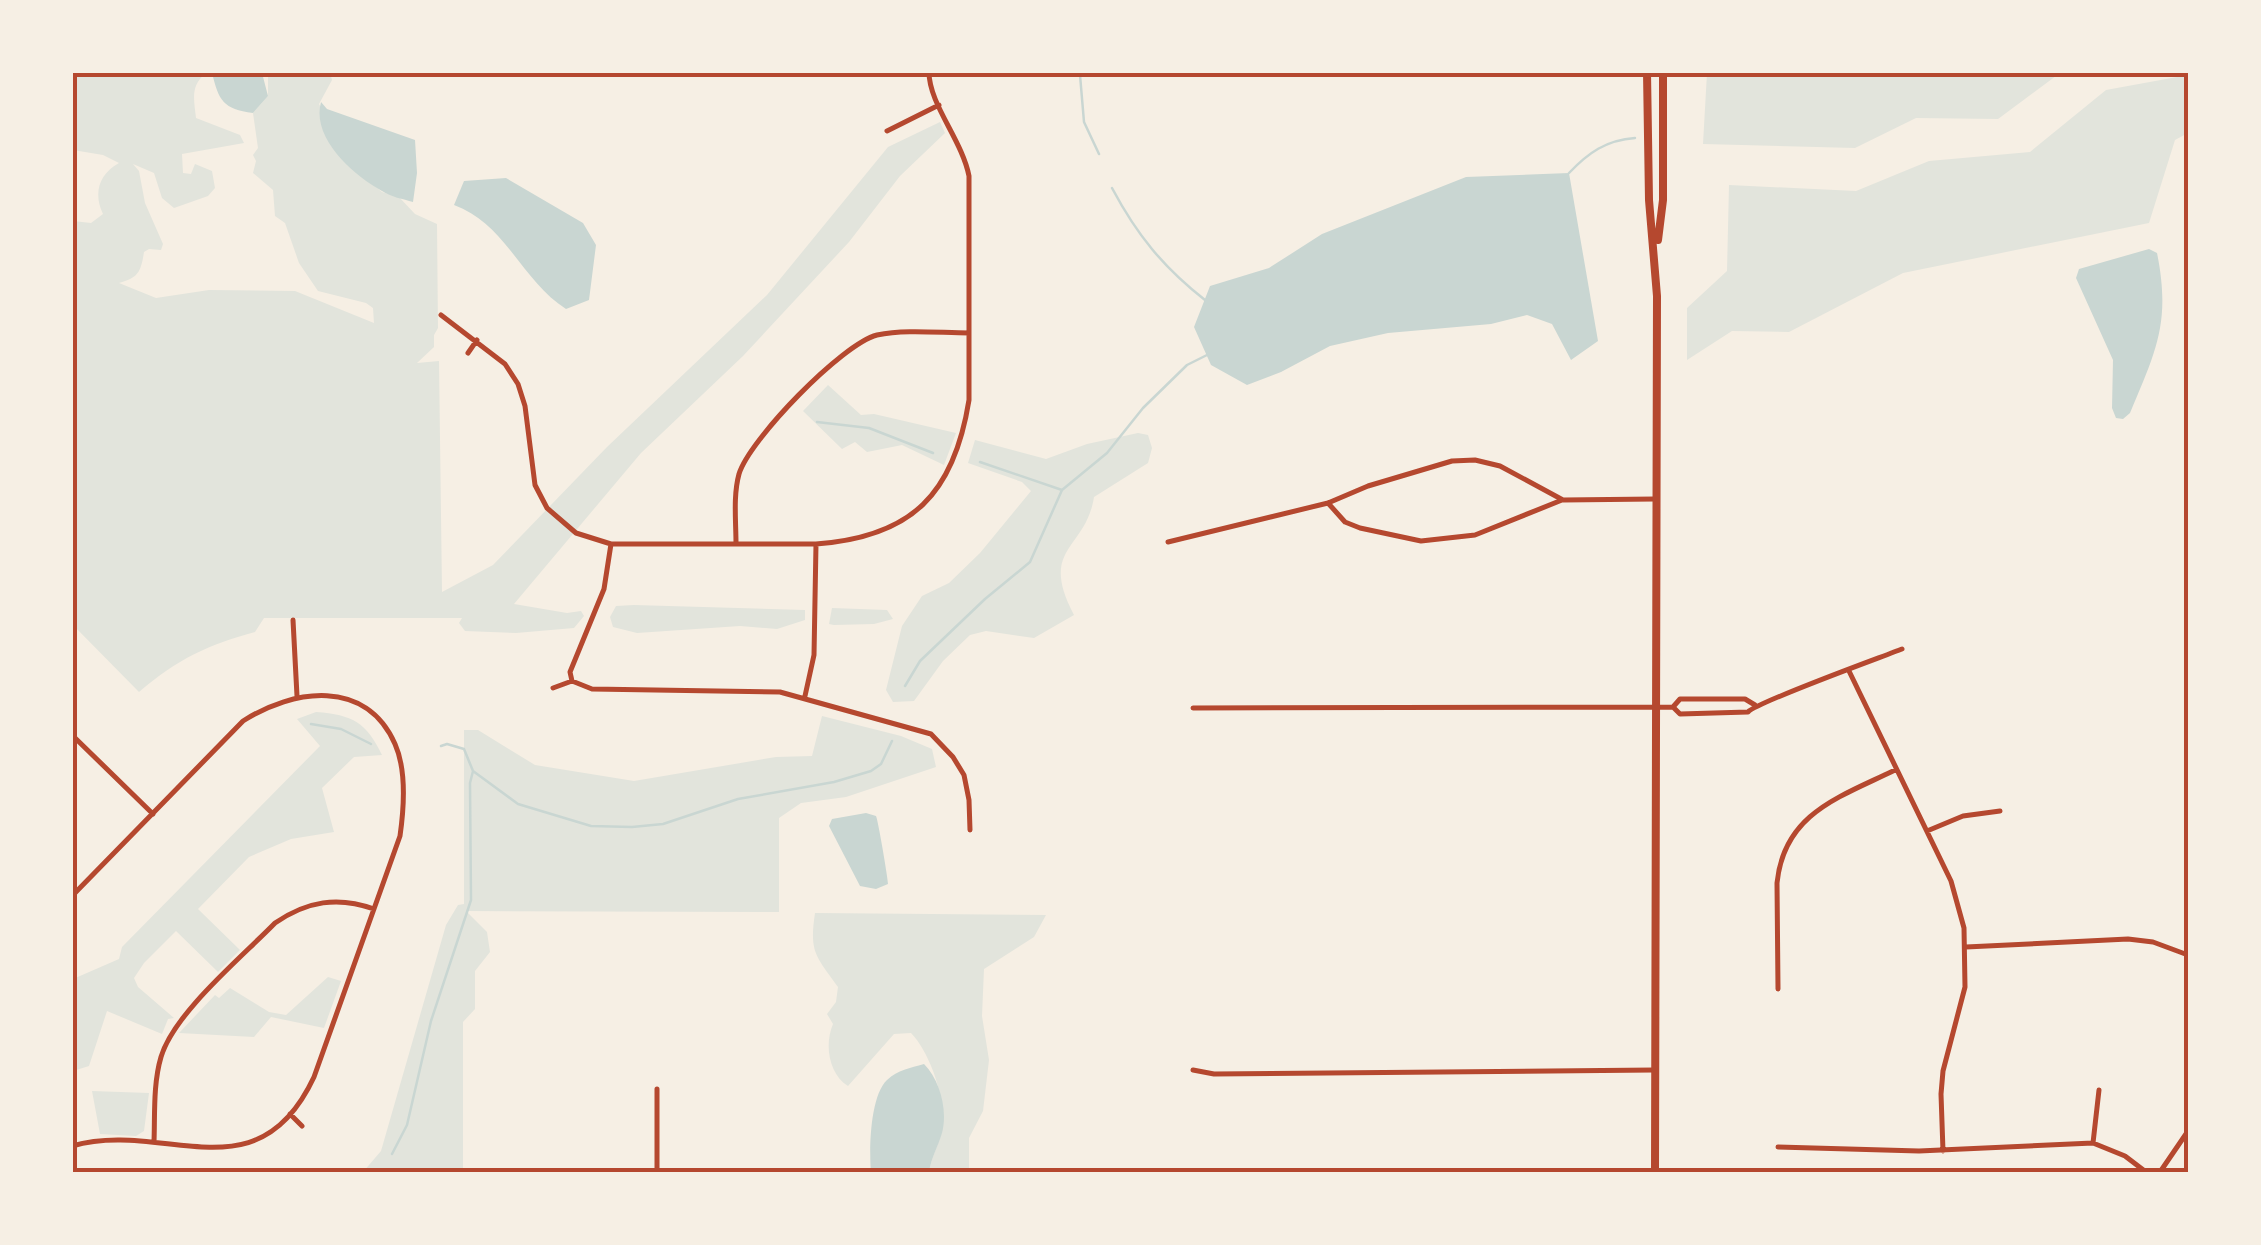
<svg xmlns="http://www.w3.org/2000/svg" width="2261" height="1245" viewBox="0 0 2261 1245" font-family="'Noto Serif',serif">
  <rect width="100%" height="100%" fill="#f6efe4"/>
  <path fill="#e2e4dc" d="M 73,73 L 206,73 C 190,86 194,99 196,118 L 240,135 L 244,143 L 182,154 L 183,173 L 191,174 L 195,164 L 212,171 L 215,188 L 208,196 L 174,208 L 162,198 L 154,173 L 133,164 L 139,171 L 145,203 L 163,244 L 161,250 L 149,249 L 144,252 C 141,272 138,278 119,283 L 156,298 L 209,290 L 295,291 L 374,323 L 373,308 L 366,303 L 318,291 L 299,263 L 285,223 L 275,216 L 273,190 L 253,173 L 256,161 L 253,155 L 258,148 L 253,113 L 268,96 L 268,73 L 330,73 L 332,80 L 319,104 L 350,165 L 382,192 L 399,197 L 415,214 L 437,224 L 438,328 L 434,335 L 434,347 L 417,363 L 439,361 L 442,592 L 493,565 L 607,447 L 767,295 L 888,147 L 940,122 L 945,133 L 900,176 L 849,242 L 743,356 L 641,453 L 514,604 L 567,613 L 581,611 L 584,616 L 574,628 L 516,633 L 465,631 L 459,623 L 462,618 L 264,618 L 255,632 C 207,645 178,659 139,692 L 73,625 L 73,221 L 91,223 L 103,214 C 93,193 99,174 119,163 L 103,155 L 73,150 Z
    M 1707,73 L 2060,72 L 2060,73 L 1998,119 L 1916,118 L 1855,148 L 1703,144 Z
    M 2188,75 L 2188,133 L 2175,140 L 2149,223 L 1903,273 L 1789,332 L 1732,331 L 1687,360 L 1687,308 L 1727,271 L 1729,185 L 1856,191 L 1929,161 L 2030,152 L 2106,90 Z
    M 828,385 L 861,415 L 874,414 L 956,433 L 944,465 L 902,445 L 867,452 L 855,442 L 842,449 L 803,411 Z
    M 1138,433 L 1148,435 L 1152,448 L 1148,463 L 1094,497 C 1086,550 1038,547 1074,615 L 1034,638 L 986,631 L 970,635 L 943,661 L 914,701 L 893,702 L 886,690 L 902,626 L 922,596 L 949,583 L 980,553 L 1031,491 L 1022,482 L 968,463 L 975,440 L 1046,459 L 1087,444 Z
    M 634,605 L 805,610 L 805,620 L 777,629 L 740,626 L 637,633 L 613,627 L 610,617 L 616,606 Z
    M 832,608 L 887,610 L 893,619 L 874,624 L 834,625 L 829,624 Z
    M 316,712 C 353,715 366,722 382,755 L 354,757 L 322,788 L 334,832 L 291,839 L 249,857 L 198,909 L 240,950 L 218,972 L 176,931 L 144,963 L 134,978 L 138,987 L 174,1018 L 168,1019 L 162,1034 L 107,1011 L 89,1066 L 73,1071 L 73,979 L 119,959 L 122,947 L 320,746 L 297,719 Z
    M 822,716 L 901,736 L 932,749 L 936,767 L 846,797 L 801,803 L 779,818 L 779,912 L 466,911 L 487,932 L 490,952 L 475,971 L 475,1009 L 463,1022 L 463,1172 L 363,1172 L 381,1151 L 446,925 L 458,905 L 464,904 L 464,730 L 478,730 L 535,765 L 634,781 L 776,757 L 812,756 Z
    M 815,913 L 1046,915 L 1034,937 L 984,969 L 982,1016 L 989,1060 L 983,1111 L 969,1138 L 969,1172 L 929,1172 C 931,1159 937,1148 941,1135 C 949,1107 931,1053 911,1033 L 894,1034 L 848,1086 C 829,1074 824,1045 833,1024 L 827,1014 L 836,1002 L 838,987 C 816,956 809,953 815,913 Z
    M 328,977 L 341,981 L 324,1028 L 271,1017 L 254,1037 L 179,1033 L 215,995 L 219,998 L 230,988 L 269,1012 L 286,1015 Z
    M 92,1091 L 149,1093 L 144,1131 L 136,1136 L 100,1134 Z"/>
  <path fill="#c9d6d2" d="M 212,73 L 262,73 L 268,96 L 253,113 C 223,109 219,101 212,73 Z
    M 321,102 L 327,109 L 415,140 L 417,173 L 413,202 C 403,199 391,197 382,191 C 353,175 311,138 321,102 Z
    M 1569,173 L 1598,341 L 1571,360 L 1552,324 L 1527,315 L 1491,324 L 1388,333 L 1330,346 L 1281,372 L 1247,385 L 1211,365 L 1194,327 L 1210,286 L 1269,268 L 1322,234 L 1466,177 Z
    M 506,178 L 583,223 L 596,245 L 589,300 L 566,309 C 521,280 506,224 454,205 L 464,181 Z
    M 2149,249 L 2157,253 C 2171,322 2156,351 2130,413 L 2123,419 L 2116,418 L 2112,408 L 2113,360 L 2076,278 L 2079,269 Z
    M 866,813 L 876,816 C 878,820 888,878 888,884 L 876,889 L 860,886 L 829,826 L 832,819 Z
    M 924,1064 C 940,1080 948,1110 942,1133 C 938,1147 931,1158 929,1172 L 871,1172 C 869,1150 870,1096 887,1080 C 898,1070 910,1068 924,1064 Z"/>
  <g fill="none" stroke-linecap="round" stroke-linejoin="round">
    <path stroke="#c9d6d2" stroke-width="2.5" d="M 1080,75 L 1084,122 L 1099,154
      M 1569,173 C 1588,153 1606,140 1635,138
      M 1112,188 C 1137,235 1163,267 1205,300
      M 817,422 L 869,428 L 933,453
      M 980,462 L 1062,490
      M 905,686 L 920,661 L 985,599 L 1030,562 L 1062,490 L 1107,453 L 1143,408 L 1187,365 L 1207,355
      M 311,724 L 341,729 L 371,744
      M 441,746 L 447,744 L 464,749 L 473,771
      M 392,1154 L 407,1125 L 431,1021 L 471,900 L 470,783 L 473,771 L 518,804 L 591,826 L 632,827 L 663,824 L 738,799 L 834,782 L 871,771 L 881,764 L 892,741"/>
    <path stroke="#b5482f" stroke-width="5" d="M 887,131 L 939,105
      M 441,315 L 505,364 L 518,384 L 525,406 L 535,485 L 547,508 L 576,533 L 611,544 L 816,544
      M 468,353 L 477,340
      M 1328,503 L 1345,522 L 1360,528 L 1421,541 L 1475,535 L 1562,500
      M 1168,542 L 1328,503 L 1368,486 L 1452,461 L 1475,460 L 1500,466 L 1563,500 L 1655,499
      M 736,544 C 736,521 733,496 739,474 C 749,440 842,344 877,335 C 906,329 940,333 969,333
      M 293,620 L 297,696
      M 1849,671 L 1951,881 L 1964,928 L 1965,987 L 1943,1071 L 1941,1094 L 1943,1151
      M 572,681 L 592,689 L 780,692 L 931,734 L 953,757 L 964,775 L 969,800 L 970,830
      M 572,681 L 570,672 L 604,589 L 611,544
      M 553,688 L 572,681
      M 805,696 L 814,655 L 816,544 C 912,537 954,494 969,400 L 969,176 C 962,140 929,104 929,72
      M 1673,707 L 1680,714 L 1748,712 C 1757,702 1879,658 1902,649
      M 1193,708 L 1673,707 L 1680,699 L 1745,699 L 1755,705
      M 72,735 L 153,814
      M 1927,831 L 1963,816 L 2000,811
      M 72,896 L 243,721 C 293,689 366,678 395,744 C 407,771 404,808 400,836 L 314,1077 C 257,1199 164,1119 72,1146
      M 1966,947 L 2128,939 L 2153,942 L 2188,955
      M 1778,989 L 1777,883 C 1784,813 1840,797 1895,770
      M 1193,1070 L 1214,1074 L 1654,1070
      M 657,1089 L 657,1172
      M 290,1114 L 302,1126
      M 154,1142 C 155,1115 153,1084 161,1057 C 174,1013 242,957 275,923 C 307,901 338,896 374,909
      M 2093,1143 L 2099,1090
      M 1778,1147 L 1919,1151 L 2093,1143 L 2125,1156 L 2146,1172
      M 2160,1172 L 2188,1131"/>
    <path stroke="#b5482f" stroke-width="8" d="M 1647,72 L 1649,200 L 1657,296 L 1655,1172
      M 1658,240 L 1663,200 L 1663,72"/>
  </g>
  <rect width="2261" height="1245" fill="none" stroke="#f6efe4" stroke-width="150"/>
  <rect x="75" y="75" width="2111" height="1095" fill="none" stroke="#b5482f" stroke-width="4"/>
</svg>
